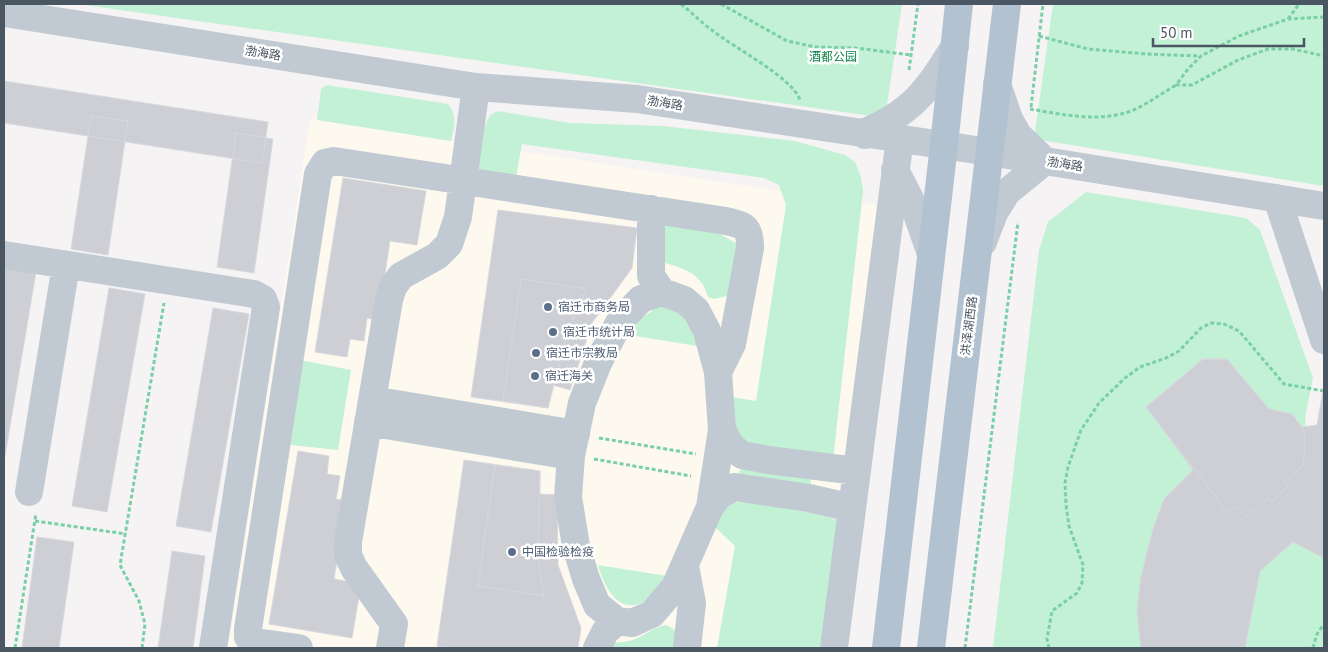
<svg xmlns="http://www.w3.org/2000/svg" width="1328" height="652" viewBox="0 0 1328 652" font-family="'PT Sans','Noto Sans SC',sans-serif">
  <rect width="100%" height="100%" fill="#f5f3f3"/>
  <path fill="#fdf9ef" d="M 310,119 L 878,206 L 822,648 L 228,648 Z"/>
  <path fill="#c3f1d5" d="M 78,4 L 902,4 L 885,118 Z
    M 1053,4 L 1324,4 L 1324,186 L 1034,139 Z
    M 327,85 L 448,104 C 458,116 454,127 451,141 L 317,120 L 321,89 Z
    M 498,111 L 570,123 L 663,126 L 795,141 L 845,155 L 855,162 L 861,177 L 863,191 L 833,460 L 757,448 L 736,437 L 732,397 L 756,401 L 786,205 L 779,185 L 764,178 L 522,144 L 516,177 L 477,171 L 484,128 L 490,115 Z
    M 1086,192 L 1246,218 L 1260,230 L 1313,378 L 1306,413 L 1300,491 L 1314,509 L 1324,519 L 1324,648 L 993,648 L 1039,250 L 1048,222 Z
    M 669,225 L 720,234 L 736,243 L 738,250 L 727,296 L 714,299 L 708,297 C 702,273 683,268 662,262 L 664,227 Z
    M 659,306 L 671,306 L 689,320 L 703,347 L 629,335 L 640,319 Z
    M 295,359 L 351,370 L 338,450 L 282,444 Z
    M 741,468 L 809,476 C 813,483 811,485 806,491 L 740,477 L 739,472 Z
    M 746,501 L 801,509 L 838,520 L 822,648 L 717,648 L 735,546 L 716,528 L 716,515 L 730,503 Z
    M 598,565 L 667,576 C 660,585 651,600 639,604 C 615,612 603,582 598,565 Z
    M 666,625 C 679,631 677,635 678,648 L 602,648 C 613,639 616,644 629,641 C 642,638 653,627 666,625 Z"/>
  <path fill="#cdcfd5" stroke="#d7d9de" d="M 4,81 L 268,122 L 262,163 L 4,123 Z
    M 91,116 L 128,121 L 108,255 L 71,249 Z
    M 236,133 L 273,139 L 254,273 L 217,267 Z
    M 343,178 L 426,191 L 417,245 L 390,241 L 378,320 L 367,318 L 364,341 L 350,339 L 347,357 L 315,352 Z
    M 498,210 L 637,228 L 632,268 L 592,323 L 570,390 L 553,385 L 548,408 L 471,397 Z
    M 4,266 L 36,272 L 4,462 Z
    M 521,279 L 587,289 L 576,311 L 565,343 L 548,408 L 503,401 Z
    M 109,288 L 145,294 L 107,512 L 72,506 Z
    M 213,308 L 249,314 L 211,532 L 176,526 Z
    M 1203,359 L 1227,359 L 1269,409 L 1292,414 L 1302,427 L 1317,425 L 1324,385 L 1324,558 L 1293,542 L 1260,571 L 1245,648 L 1141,648 L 1137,611 L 1141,576 L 1153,529 L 1164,499 L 1193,470 L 1146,407 Z
    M 1203,359 L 1227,359 L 1269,409 L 1292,414 L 1302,427 L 1304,432 L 1305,449 L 1303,465 L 1284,482 L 1288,486 L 1271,503 L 1268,498 L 1246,517 L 1237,505 L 1228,513 L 1146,407 Z
    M 298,451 L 329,456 L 327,474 L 340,476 L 336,499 L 347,501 L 334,579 L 361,584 L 352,638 L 269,624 Z
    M 464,460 L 540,471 L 540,494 L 557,495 L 558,565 L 581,628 L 578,648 L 450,648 L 437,646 Z
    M 495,465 L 540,471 L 538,538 L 540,572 L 544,596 L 478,586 Z
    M 37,537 L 74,542 L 59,648 L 22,648 Z
    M 172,551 L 205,556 L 193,648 L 158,648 Z"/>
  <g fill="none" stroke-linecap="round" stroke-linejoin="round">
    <path stroke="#7ad0a6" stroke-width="3" stroke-dasharray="4 2.5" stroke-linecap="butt" d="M 681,4 C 692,13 702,23 713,31 C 733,47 793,78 800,100
      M 721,4 L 787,41 L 816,47 L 856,48 L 911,55
      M 1324,17 L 1288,19 L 1239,36 L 1201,56 L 1188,69 L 1176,85 L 1192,85 L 1238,60 L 1268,49 L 1293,49 L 1324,56
      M 1288,19 L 1299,4
      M 1039,36 L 1088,49 L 1146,54 L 1201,56
      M 909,70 L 918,4
      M 1031,107 L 1043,4
      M 1030,109 C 1065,115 1105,124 1138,108 C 1151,101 1163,93 1176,85
      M 599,438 L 696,454
      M 594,459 L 691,476
      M 35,521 L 126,534
      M 15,648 L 36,513
      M 142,648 L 145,624 L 139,601 L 120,565 L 164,303
      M 965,648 L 1018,222
      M 1049,648 L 1047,639 L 1052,611 L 1077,593 L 1082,583 L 1083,565 L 1069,526 L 1066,505 L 1065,483 L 1068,467 L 1081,430 L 1099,403 L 1125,378 L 1140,367 L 1166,358 L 1179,351 L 1201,328 L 1211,323 L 1224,324 L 1239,331 L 1284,384 L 1324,391
      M 1313,648 L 1317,634 L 1324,624"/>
    <path stroke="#c1cad2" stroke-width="28" d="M 4,13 L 476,87 L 637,99 L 989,152 L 1324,206
      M 865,135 L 863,133 C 913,112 927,91 955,46
      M 895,170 L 916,211 L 931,254
      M 1277,198 L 1324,340
      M 651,209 L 651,276 L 662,292
      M 983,242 L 994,213 L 1007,192 L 1045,161 L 1018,135 L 1009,119 L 997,84
      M 4,255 L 254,294 L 263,299 L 266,307 L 213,648
      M 372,400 L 576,434
      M 368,422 L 571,456
      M 29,492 L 66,265
      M 710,507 L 722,430
      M 852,508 L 809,498 L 735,487 L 719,495 L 710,507 L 675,587 L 652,614 L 632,623 L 617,621 L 597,605 L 586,579 L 576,546 L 568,497 L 571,456 L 582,403 L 598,363 L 620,321 L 641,299 L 662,292 L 684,300 L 696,310 L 707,331 L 718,372 L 722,430 L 731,446 L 742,455 L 768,460 L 857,471
      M 685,566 L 692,603 L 687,648
      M 299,648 L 255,642 L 248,637 L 248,629 L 318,174 L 325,163 L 334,161 L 726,221 C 745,226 750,226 750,248 L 732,344 L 718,372
      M 390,648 L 394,624 L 354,568 L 348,555 L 348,542 L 389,300 L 393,287 L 401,276 L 437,256 L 449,244 L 458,217 L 476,87
      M 597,648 L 605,632 L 617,621
      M 834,648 L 900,138"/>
    <path stroke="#b3c2d1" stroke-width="28" d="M 886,648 L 944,145 L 959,4
      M 931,648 L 1007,4"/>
  </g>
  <g fill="#5c6f8a" stroke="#fff" stroke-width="2">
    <circle cx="548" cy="307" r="5"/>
    <circle cx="553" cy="332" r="5"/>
    <circle cx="536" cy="353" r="5"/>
    <circle cx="535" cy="376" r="5"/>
    <circle cx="512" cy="552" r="5"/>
  </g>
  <g text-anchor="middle" stroke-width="5" stroke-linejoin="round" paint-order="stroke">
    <g font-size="12" fill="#4a5661" stroke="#fff">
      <text transform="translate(263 53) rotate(9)" y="4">渤海路</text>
      <text transform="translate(665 103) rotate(9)" y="4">渤海路</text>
      <text transform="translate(1065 164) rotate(9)" y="4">渤海路</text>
      <text transform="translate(969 326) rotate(-83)" y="4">洪泽湖西路</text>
    </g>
    <g font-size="12" fill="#17864f" stroke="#fff">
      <text x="833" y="61">酒都公园</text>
    </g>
    <g font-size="12" fill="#4e5e75" stroke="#fff" text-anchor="start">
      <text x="558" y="311">宿迁市商务局</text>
      <text x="563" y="336">宿迁市统计局</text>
      <text x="546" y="357">宿迁市宗教局</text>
      <text x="545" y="380">宿迁海关</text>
      <text x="522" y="556">中国检验检疫</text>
    </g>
  </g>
  <rect width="1328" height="652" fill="none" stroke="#4a5661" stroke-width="10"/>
  <path d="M1153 38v8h151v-8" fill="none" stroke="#4a5661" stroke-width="2.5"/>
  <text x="1160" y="38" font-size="15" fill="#4a5661" stroke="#ffffff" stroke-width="4" paint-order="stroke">50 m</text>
</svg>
